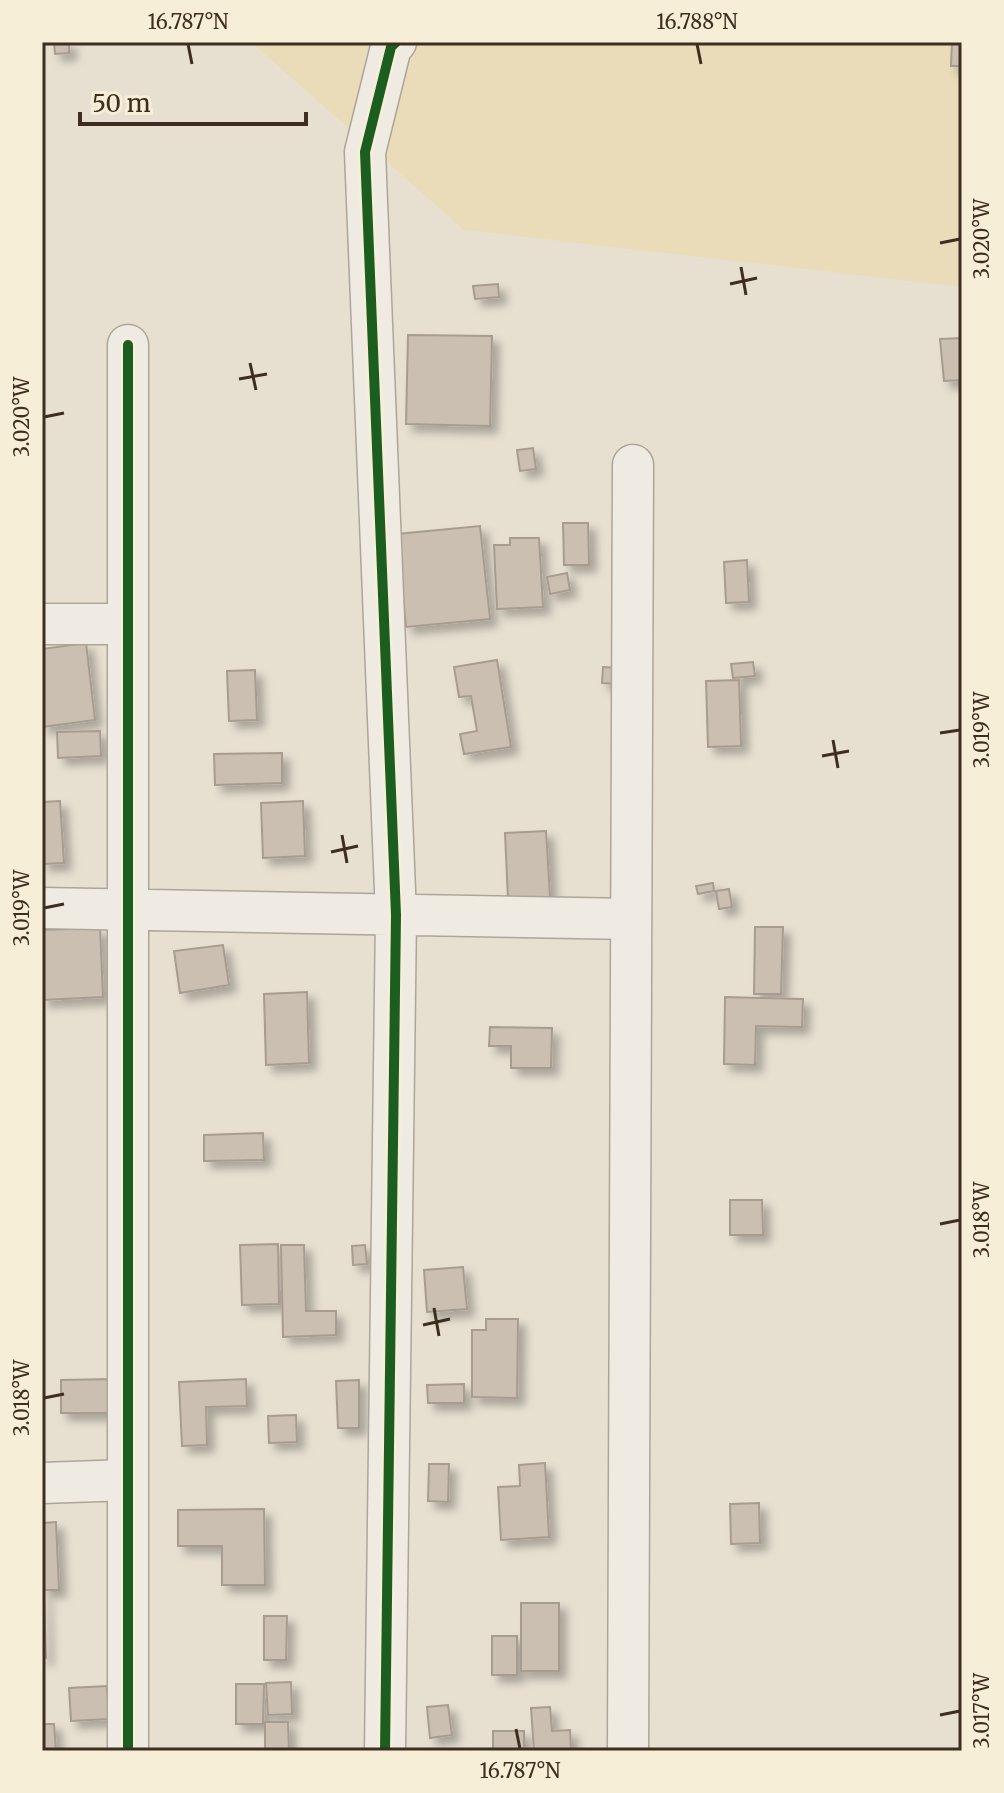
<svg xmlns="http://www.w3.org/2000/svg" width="1004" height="1793" viewBox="0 0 1004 1793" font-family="Merriweather,serif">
  <defs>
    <filter id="shadow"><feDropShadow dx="7" dy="7" stdDeviation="4" flood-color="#0004"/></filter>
  </defs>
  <rect width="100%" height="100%" fill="#e7e0d1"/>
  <path fill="#eadcb9" d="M 251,42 L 962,42 L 962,287 L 464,230 Z"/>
  <path fill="#cbbfb2" stroke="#a89c90" stroke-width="2" filter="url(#shadow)" d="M 54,42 L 69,42 L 69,53 L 55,54 Z
    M 952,42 L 962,42 L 962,66 L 951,66 Z
    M 498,284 L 499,297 L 475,299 L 473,286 Z
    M 408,335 L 492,336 L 490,426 L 406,424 Z
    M 962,338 L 962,380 L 944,381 L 940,339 Z
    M 533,448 L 536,469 L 520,471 L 517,450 Z
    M 563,523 L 588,523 L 589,565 L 564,565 Z
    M 480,526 L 490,619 L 406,627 L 397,534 Z
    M 510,538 L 539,538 L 543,607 L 497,609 L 494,545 L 510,545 Z
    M 747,560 L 749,602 L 726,603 L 724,562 Z
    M 567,573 L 570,590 L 550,594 L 547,577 Z
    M 86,643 L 95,720 L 42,727 L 42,649 Z
    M 497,660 L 511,747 L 464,754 L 460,734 L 477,731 L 471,696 L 459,697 L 454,667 Z
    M 753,662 L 755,676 L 733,678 L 731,664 Z
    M 603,667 L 620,668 L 619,684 L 602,683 Z
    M 255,670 L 257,720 L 229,721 L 227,671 Z
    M 739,680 L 741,746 L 708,747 L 706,681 Z
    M 100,731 L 101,756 L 58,758 L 57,732 Z
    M 282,753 L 282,783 L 215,785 L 214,754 Z
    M 60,801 L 64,863 L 42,864 L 42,802 Z
    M 303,801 L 305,856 L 263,858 L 261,803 Z
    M 546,831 L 550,897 L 508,899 L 505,833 Z
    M 713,883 L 714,891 L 698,894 L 696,886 Z
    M 729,889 L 732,907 L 719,909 L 716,891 Z
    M 755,927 L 783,927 L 781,994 L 754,994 Z
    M 100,928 L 103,997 L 42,1000 L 42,930 Z
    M 223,945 L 229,985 L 180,993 L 174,951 Z
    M 307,992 L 309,1063 L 266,1065 L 264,994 Z
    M 725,997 L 803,999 L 802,1027 L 756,1026 L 755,1065 L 724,1064 Z
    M 490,1027 L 552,1028 L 551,1068 L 511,1068 L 511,1046 L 489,1046 Z
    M 263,1133 L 264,1160 L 204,1161 L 204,1135 Z
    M 730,1200 L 762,1200 L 763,1235 L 730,1235 Z
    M 278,1244 L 279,1304 L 242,1305 L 240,1245 Z
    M 281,1245 L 304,1245 L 306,1311 L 336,1311 L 336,1335 L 283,1337 Z
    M 365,1245 L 367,1264 L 353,1265 L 352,1246 Z
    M 463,1267 L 467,1309 L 427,1312 L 424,1270 Z
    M 486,1319 L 518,1319 L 517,1398 L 472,1397 L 472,1330 L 486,1330 Z
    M 113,1379 L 113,1413 L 61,1413 L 61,1380 Z
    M 246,1379 L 247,1406 L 206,1407 L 207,1445 L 182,1446 L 179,1382 Z
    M 359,1380 L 359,1428 L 338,1428 L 336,1381 Z
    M 464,1384 L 464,1403 L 428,1403 L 427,1385 Z
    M 296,1415 L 297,1442 L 269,1443 L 268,1416 Z
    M 545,1463 L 549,1537 L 501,1540 L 498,1487 L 520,1486 L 519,1465 Z
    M 429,1464 L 449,1464 L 448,1502 L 428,1501 Z
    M 759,1503 L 760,1543 L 731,1544 L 730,1504 Z
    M 264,1509 L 265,1585 L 222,1585 L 222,1546 L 178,1546 L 178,1510 Z
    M 56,1522 L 59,1590 L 42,1590 L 42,1523 Z
    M 44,1593 L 46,1658 L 42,1658 L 42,1594 Z
    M 521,1603 L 559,1603 L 559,1671 L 521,1671 Z
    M 264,1616 L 287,1616 L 286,1660 L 264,1660 Z
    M 492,1636 L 517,1636 L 517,1675 L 492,1675 Z
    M 291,1682 L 292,1714 L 268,1715 L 266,1683 Z
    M 236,1684 L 264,1684 L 263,1724 L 236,1724 Z
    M 107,1686 L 109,1719 L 71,1721 L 69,1688 Z
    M 448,1705 L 452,1735 L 430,1738 L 427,1707 Z
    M 550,1707 L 552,1731 L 570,1730 L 571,1751 L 534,1751 L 531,1708 Z
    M 265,1722 L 288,1722 L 289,1751 L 265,1751 Z
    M 42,1724 L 54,1724 L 56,1751 L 42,1751 Z
    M 493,1731 L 524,1731 L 524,1751 L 493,1751 Z"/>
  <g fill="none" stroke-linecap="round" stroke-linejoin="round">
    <g stroke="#ada599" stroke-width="43">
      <path id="minor" d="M 42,624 L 128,624
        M 42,908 L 631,919
        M 42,1483 L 128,1480
        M 128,1751 L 128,345
        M 385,1751 L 396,915 L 365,152 L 391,47 L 396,42
        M 628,1751 L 633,465"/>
    </g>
    <use href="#minor" stroke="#efebe3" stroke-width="40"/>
    <g stroke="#f7eed8" stroke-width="15">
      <path id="cycleway" d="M 128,1751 L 128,345
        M 385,1751 L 396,915 L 365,152 L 391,47 L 396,42"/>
    </g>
    <use href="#cycleway" stroke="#1b5e20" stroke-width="10"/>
  </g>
  <path fill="none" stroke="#3d2e20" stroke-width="3" d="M 188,44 L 192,64M 697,44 L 701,64M 940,243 L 960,239M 741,267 L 746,295M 730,284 L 757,278M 250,363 L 256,390M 239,379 L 267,374M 44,417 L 64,413M 940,733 L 960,730M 833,740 L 838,768M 822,756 L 849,751M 342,835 L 347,863M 331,852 L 358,846M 44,908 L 64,904M 940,1224 L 960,1220M 434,1308 L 439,1336M 423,1325 L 450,1319M 44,1398 L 64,1394M 940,1715 L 960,1711M 516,1729 L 520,1749"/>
  <rect width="1004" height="1793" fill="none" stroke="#f7eed8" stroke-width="88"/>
  <path d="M80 112v12h226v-12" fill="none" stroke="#3d2e20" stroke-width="4"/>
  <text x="92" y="112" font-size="24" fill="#3d2e20" stroke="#f7eed8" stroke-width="6" paint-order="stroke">50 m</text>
  <rect x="44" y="44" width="916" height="1705" fill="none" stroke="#3d2e20" stroke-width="3"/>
  <g font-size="20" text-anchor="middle" fill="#3d2e20">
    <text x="188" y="29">16.787°N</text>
    <text x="697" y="29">16.788°N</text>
    <text transform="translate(982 239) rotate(-90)" y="7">3.020°W</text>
    <text transform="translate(22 417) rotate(-90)" y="7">3.020°W</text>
    <text transform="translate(982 730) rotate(-90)" y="7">3.019°W</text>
    <text transform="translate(22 908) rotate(-90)" y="7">3.019°W</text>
    <text transform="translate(982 1220) rotate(-90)" y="7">3.018°W</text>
    <text transform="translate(22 1398) rotate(-90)" y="7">3.018°W</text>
    <text transform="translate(982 1711) rotate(-90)" y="7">3.017°W</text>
    <text x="520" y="1778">16.787°N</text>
  </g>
</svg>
